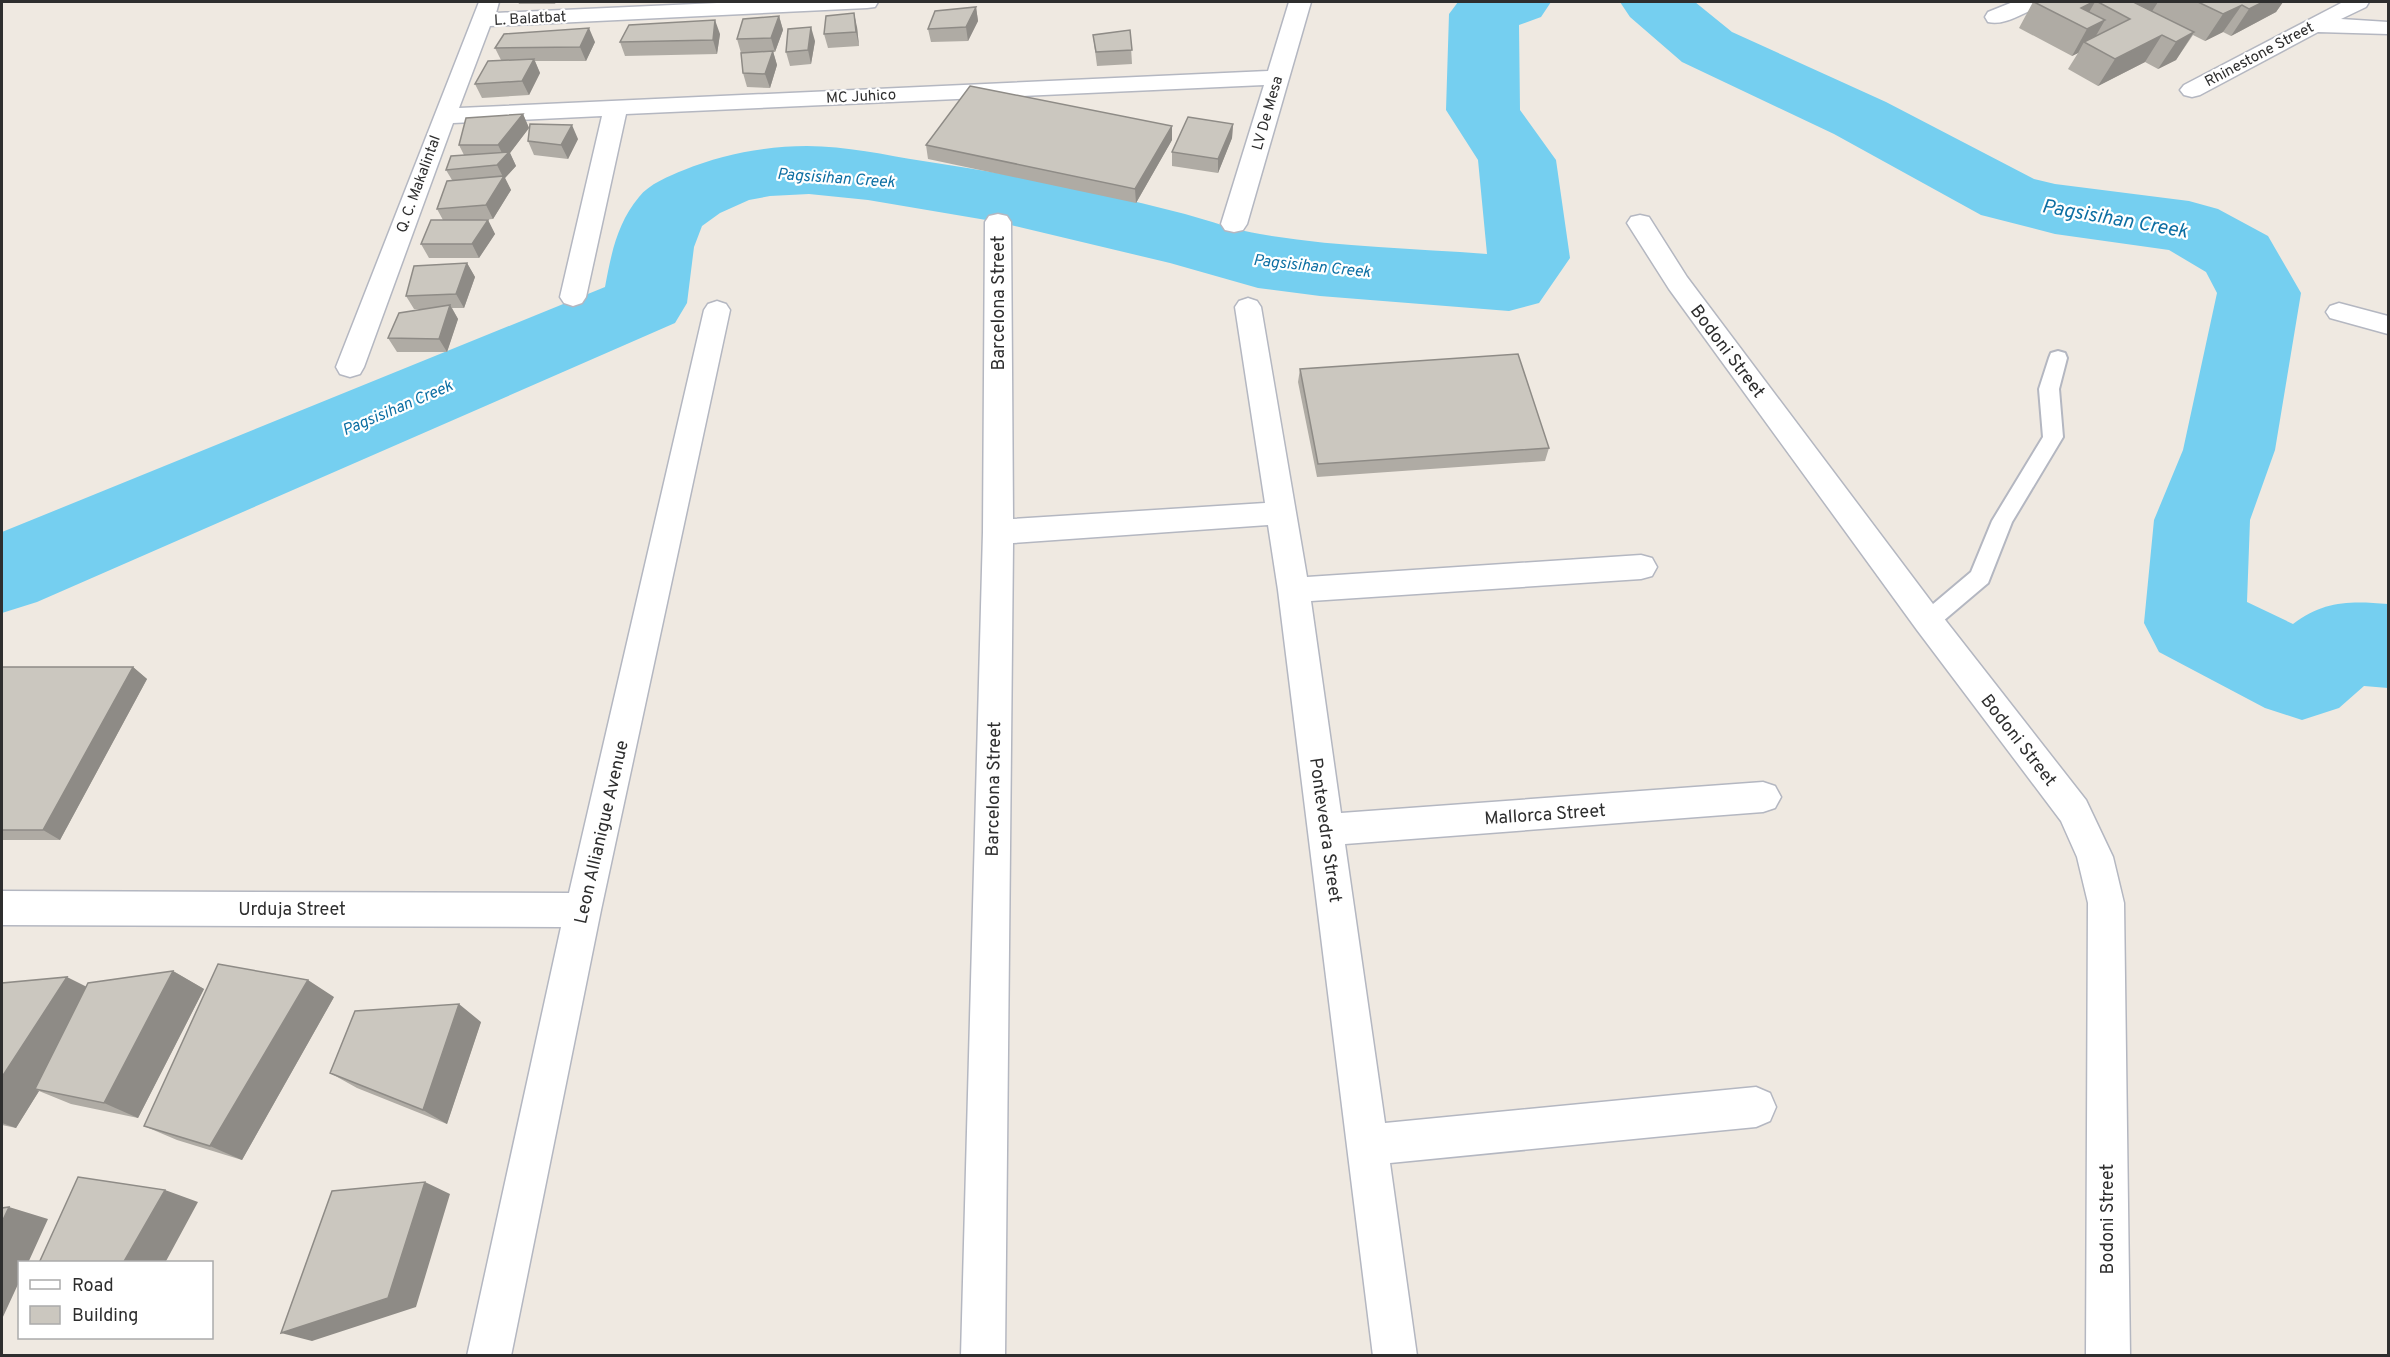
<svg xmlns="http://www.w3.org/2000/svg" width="2390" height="1357" viewBox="0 0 2390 1357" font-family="Overpass,sans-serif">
  <rect width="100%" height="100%" fill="#efe9e1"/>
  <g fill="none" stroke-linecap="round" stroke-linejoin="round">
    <path fill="#75cff0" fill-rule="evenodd" d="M 1458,2 L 1551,2 L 1541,17 L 1519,25 L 1520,110 L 1556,160 L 1570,258 L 1539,303 L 1509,311 L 1320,296 L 1258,288 L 1170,263 L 998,222 L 868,200 L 809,194 L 770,196 L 749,200 L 720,213 L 702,226 L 694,247 L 687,303 L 675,323 L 37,602 L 2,613 L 2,532 L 605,287 C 611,255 617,223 639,197 C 649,184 669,176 684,170 C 722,154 767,146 807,146 C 846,146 885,155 923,161 C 1011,174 1099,192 1185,214 C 1210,221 1235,230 1260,234 C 1335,247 1412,248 1487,254 L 1478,160 L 1446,110 L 1449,14 Z
      M 1620,2 L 1695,2 L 1732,32 L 1886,102 L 2034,179 L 2055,184 L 2189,201 L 2218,209 L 2268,236 L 2301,293 L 2275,450 L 2250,520 L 2247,602 L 2293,624 C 2324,600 2352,601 2388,604 L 2388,688 L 2364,686 L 2339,708 L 2302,720 L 2265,708 L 2159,652 L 2144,623 L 2154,520 L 2183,450 L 2217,293 L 2206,272 L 2169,250 L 2055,234 L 1981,215 L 1834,134 L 1682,62 L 1630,17 Z"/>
    <g stroke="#b4b7c1" stroke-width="4">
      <path id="service" d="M 2058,351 L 2065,353 L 2067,358 L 2059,389 L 2063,437 L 2012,522 L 1988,583 L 1936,627 L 1928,630 L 1920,627 L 1917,621 L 1920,615 L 1971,572 L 1992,521 L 2043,437 L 2039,389 L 2049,358 L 2051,353 Z"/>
    </g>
    <g stroke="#b4b7c1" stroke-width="3">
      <path id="minor" d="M 479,2 L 499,2 L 496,13 L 739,2 L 878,2 L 875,7 L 867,8 L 490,26 L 459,108 L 1268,71 L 1289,2 L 1311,2 L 1247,224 L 1243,230 L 1234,232 L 1225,230 L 1221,224 L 1264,85 L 626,114 L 586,297 L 582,303 L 573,306 L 564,303 L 560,297 L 602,116 L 453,123 L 364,367 L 360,374 L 350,377 L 340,374 L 336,367 Z
        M 2013,2 L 2041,2 L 2038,7 C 2023,13 2005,26 1988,22 L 1985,17 L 1988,12 Z
        M 2343,2 L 2369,2 L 2366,7 L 2341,19 L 2388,22 L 2388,34 L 2318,32 L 2200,95 L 2192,97 L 2184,95 L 2180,90 L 2184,85 Z
        M 998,214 L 1007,216 L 1011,222 L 1013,519 L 1265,503 L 1235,307 L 1239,301 L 1248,298 L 1257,301 L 1261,307 L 1307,577 L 1641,555 L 1652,558 L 1657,567 L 1652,576 L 1641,579 L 1311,601 L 1341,813 L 1763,782 L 1775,786 L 1781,797 L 1775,808 L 1763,812 L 1345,844 L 1385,1123 L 1756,1087 L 1770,1093 L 1776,1107 L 1770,1121 L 1756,1127 L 1390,1163 L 1417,1356 L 1373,1356 L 1278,590 L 1268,525 L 1013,543 L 1005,1356 L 961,1356 L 983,532 L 985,222 L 989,216 Z
        M 1640,215 L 1649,217 L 1687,277 L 1939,612 L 2086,800 L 2113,857 L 2124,903 L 2130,1356 L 2086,1356 L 2088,903 L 2077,857 L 2061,821 L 1917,630 L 1669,289 L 1627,223 L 1631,217 Z
        M 717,301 L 726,304 L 730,310 L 601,910 L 511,1356 L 467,1356 L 561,927 L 2,925 L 2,891 L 569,893 L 704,310 L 708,304 Z
        M 2339,303 L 2388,316 L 2388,334 L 2330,318 L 2326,312 L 2330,306 Z"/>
    </g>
    <use href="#service" fill="#fff" fill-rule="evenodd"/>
    <use href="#minor" fill="#fff" fill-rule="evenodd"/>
  </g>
  <path fill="#afaba4" d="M 518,2 L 556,2 L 555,4 L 519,4 Z
    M 2033,2 L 2283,2 L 2276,12 L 2231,36 L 2223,32 L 2205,41 L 2193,35 L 2176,60 L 2158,69 L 2145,62 L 2098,86 L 2068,69 L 2078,53 L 2072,56 L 2019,28 Z
    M 976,7 L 978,21 L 968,41 L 931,42 L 928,29 Z
    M 779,16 L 783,30 L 775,52 L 773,52 L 777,65 L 770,88 L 747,87 L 743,73 L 741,53 L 737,39 Z
    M 857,27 L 859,46 L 828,48 L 824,34 Z
    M 1130,30 L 1132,64 L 1097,66 L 1093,35 Z
    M 720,34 L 717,54 L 625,56 L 620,42 Z
    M 815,41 L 811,64 L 790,66 L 786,52 Z
    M 595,42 L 586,61 L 535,61 L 540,73 L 529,95 L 482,98 L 475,84 L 501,60 L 495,48 Z
    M 523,114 L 529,128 L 510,153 L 516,166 L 505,178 L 511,190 L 493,219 L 480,220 L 488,220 L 495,234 L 479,258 L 429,258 L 421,244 L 443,220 L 437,209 L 452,180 L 446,170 L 464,155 L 459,145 Z
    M 1233,124 L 1232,138 L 1218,173 L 1172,166 L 1172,152 Z
    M 1172,126 L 1172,140 L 1136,203 L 928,159 L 926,145 Z
    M 578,139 L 568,159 L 534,155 L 528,141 Z
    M 467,263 L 475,277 L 464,308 L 452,308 L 458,319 L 447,352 L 397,352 L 388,338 L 425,309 L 414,309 L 406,296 Z
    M 1300,369 L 1549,448 L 1545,461 L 1317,477 L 1298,382 Z
    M 2,667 L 133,667 L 147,679 L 60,840 L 2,840 Z
    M 173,971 L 204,989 L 138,1118 L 71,1104 L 39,1091 L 16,1128 L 2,1125 L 2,983 L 86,987 Z
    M 334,997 L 242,1160 L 177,1140 L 144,1126 Z
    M 481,1022 L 447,1124 L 357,1088 L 330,1073 Z"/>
  <path fill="#8e8b86" d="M 2093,2 L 2095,2 L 2081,26 L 2081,8 Z
    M 2138,2 L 2158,2 L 2151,13 L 2130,19 L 2135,3 Z
    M 2263,2 L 2283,2 L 2276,12 L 2231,36 L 2249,9 Z
    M 2242,5 L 2223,32 L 2205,41 L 2223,14 Z
    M 976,7 L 978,21 L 968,41 L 966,27 Z
    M 854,13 L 857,27 L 859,46 L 856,32 Z
    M 779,16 L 783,30 L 775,52 L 771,38 Z
    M 715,20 L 720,34 L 717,54 L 713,40 Z
    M 2105,20 L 2090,46 L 2084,42 L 2078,53 L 2072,56 L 2087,29 Z
    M 811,27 L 815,41 L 811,64 L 808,50 Z
    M 589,28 L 595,42 L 586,61 L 580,47 Z
    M 2194,32 L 2176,60 L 2158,69 L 2176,42 Z
    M 2162,35 L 2145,62 L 2098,86 L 2115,59 Z
    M 773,51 L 777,65 L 770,88 L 765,74 Z
    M 534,59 L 540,73 L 529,95 L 522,81 Z
    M 523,114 L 529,128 L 510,153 L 516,166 L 505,178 L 511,190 L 493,219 L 486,205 L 503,177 L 497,165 L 504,157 L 498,145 Z
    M 1233,124 L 1232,138 L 1218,173 L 1218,159 Z
    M 572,125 L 578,139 L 568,159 L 561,145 Z
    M 1172,126 L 1172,140 L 1136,203 L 1135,189 Z
    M 488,220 L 495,234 L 479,258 L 472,244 Z
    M 467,263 L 475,277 L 464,308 L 456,294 Z
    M 450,305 L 458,319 L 447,352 L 439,339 Z
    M 133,667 L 147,679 L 60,840 L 43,830 Z
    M 173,971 L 204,989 L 138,1118 L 104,1103 Z
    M 67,977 L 101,994 L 35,1089 L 39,1091 L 16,1128 L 2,1123 L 2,1077 Z
    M 308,980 L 334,997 L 242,1160 L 210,1146 Z
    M 459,1004 L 481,1022 L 447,1124 L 423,1110 Z
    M 425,1182 L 450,1194 L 416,1307 L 312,1341 L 281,1333 Z
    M 165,1190 L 198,1202 L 165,1263 L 123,1263 Z
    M 9,1207 L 48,1219 L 28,1263 L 20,1263 L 20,1280 L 2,1319 L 2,1222 Z"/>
  <path fill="#cbc7bf" stroke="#8e8b86" stroke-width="1.5" d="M 2034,2 L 2093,2 L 2081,8 L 2105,20 L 2087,29 Z
    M 2098,2 L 2138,2 L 2135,3 L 2194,32 L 2176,42 L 2162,35 L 2115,59 L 2084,42 L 2130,19 Z
    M 2198,2 L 2263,2 L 2249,9 L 2242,5 L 2223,14 Z
    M 976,7 L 966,27 L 928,29 L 935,11 Z
    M 854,13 L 856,32 L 824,34 L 826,16 Z
    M 779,16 L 771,38 L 737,39 L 743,19 Z
    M 715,20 L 713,40 L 620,42 L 629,25 Z
    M 811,27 L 808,50 L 786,52 L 788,29 Z
    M 589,28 L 580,47 L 495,48 L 504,34 Z
    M 1130,30 L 1132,50 L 1096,52 L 1093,35 Z
    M 773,51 L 765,74 L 743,73 L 741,53 Z
    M 534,59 L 522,81 L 475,84 L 488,61 Z
    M 970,86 L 1172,126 L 1135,189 L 926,145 Z
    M 523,114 L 498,145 L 459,145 L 466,118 Z
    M 1188,117 L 1233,124 L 1218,159 L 1172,152 Z
    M 530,124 L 572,125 L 561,145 L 528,141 Z
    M 509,152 L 497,165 L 446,170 L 451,156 Z
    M 504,176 L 486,205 L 437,209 L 447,181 Z
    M 431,220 L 488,220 L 472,244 L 421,244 Z
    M 467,263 L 456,294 L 406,296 L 414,266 Z
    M 450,305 L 439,339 L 388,338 L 399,313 Z
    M 1518,354 L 1549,448 L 1318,464 L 1300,369 Z
    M 2,667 L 133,667 L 43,830 L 2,830 Z
    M 218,964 L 308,980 L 210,1146 L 144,1126 Z
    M 173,971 L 104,1103 L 35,1089 L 88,983 Z
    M 67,977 L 2,1077 L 2,983 Z
    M 459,1004 L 423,1110 L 330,1073 L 355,1011 Z
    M 78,1177 L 165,1190 L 123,1263 L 39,1263 Z
    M 425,1182 L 388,1298 L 281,1333 L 332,1191 Z
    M 9,1207 L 2,1222 L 2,1208 Z"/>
  <g text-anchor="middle" stroke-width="4.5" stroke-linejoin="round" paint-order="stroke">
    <g font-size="15" fill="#2e2e2e" stroke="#fff">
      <text transform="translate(530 18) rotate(-3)" y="5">L. Balatbat</text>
      <text transform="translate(2259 54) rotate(-28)" y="5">Rhinestone Street</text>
      <text transform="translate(861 96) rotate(-3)" y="5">MC Juhico</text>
      <text transform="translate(1267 113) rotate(-74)" y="5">LV De Mesa</text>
      <text transform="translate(418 184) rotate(-70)" y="5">Q. C. Makalintal</text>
    </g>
    <g font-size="16" font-style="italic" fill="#0d6fa3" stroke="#fff">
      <text transform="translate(836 177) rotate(4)" y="6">Pagsisihan Creek</text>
      <text transform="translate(1312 265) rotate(6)" y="6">Pagsisihan Creek</text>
      <text transform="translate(397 407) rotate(-23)" y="6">Pagsisihan Creek</text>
    </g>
    <g font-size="18" fill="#2e2e2e" stroke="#fff">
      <text transform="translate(998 303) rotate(-90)" y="6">Barcelona Street</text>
      <text transform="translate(1728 351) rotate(53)" y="6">Bodoni Street</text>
      <text transform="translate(2019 740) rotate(52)" y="6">Bodoni Street</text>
      <text transform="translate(993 789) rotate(-89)" y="6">Barcelona Street</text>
      <text transform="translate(1545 814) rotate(-4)" y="6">Mallorca Street</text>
      <text transform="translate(1326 830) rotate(82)" y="6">Pontevedra Street</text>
      <text transform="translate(601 832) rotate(-77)" y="6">Leon Allianigue Avenue</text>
      <text x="292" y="915">Urduja Street</text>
      <text transform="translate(2107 1219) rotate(-90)" y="6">Bodoni Street</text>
    </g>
    <g font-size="20" font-style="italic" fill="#0d6fa3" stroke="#fff">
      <text transform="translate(2115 218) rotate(10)" y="7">Pagsisihan Creek</text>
    </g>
  </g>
  <rect width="2390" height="1357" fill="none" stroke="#2e2e2e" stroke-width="6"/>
  <rect x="18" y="1261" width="195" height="78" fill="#ffffff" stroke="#ababab" stroke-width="1.5"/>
  <rect x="30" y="1280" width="30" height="9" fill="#ffffff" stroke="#ababab" stroke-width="1.5"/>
  <text x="72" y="1291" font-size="18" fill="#2e2e2e">Road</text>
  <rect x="30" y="1306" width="30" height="18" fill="#cbc7bf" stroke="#ababab" stroke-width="1.5"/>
  <text x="72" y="1321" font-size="18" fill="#2e2e2e">Building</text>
</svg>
